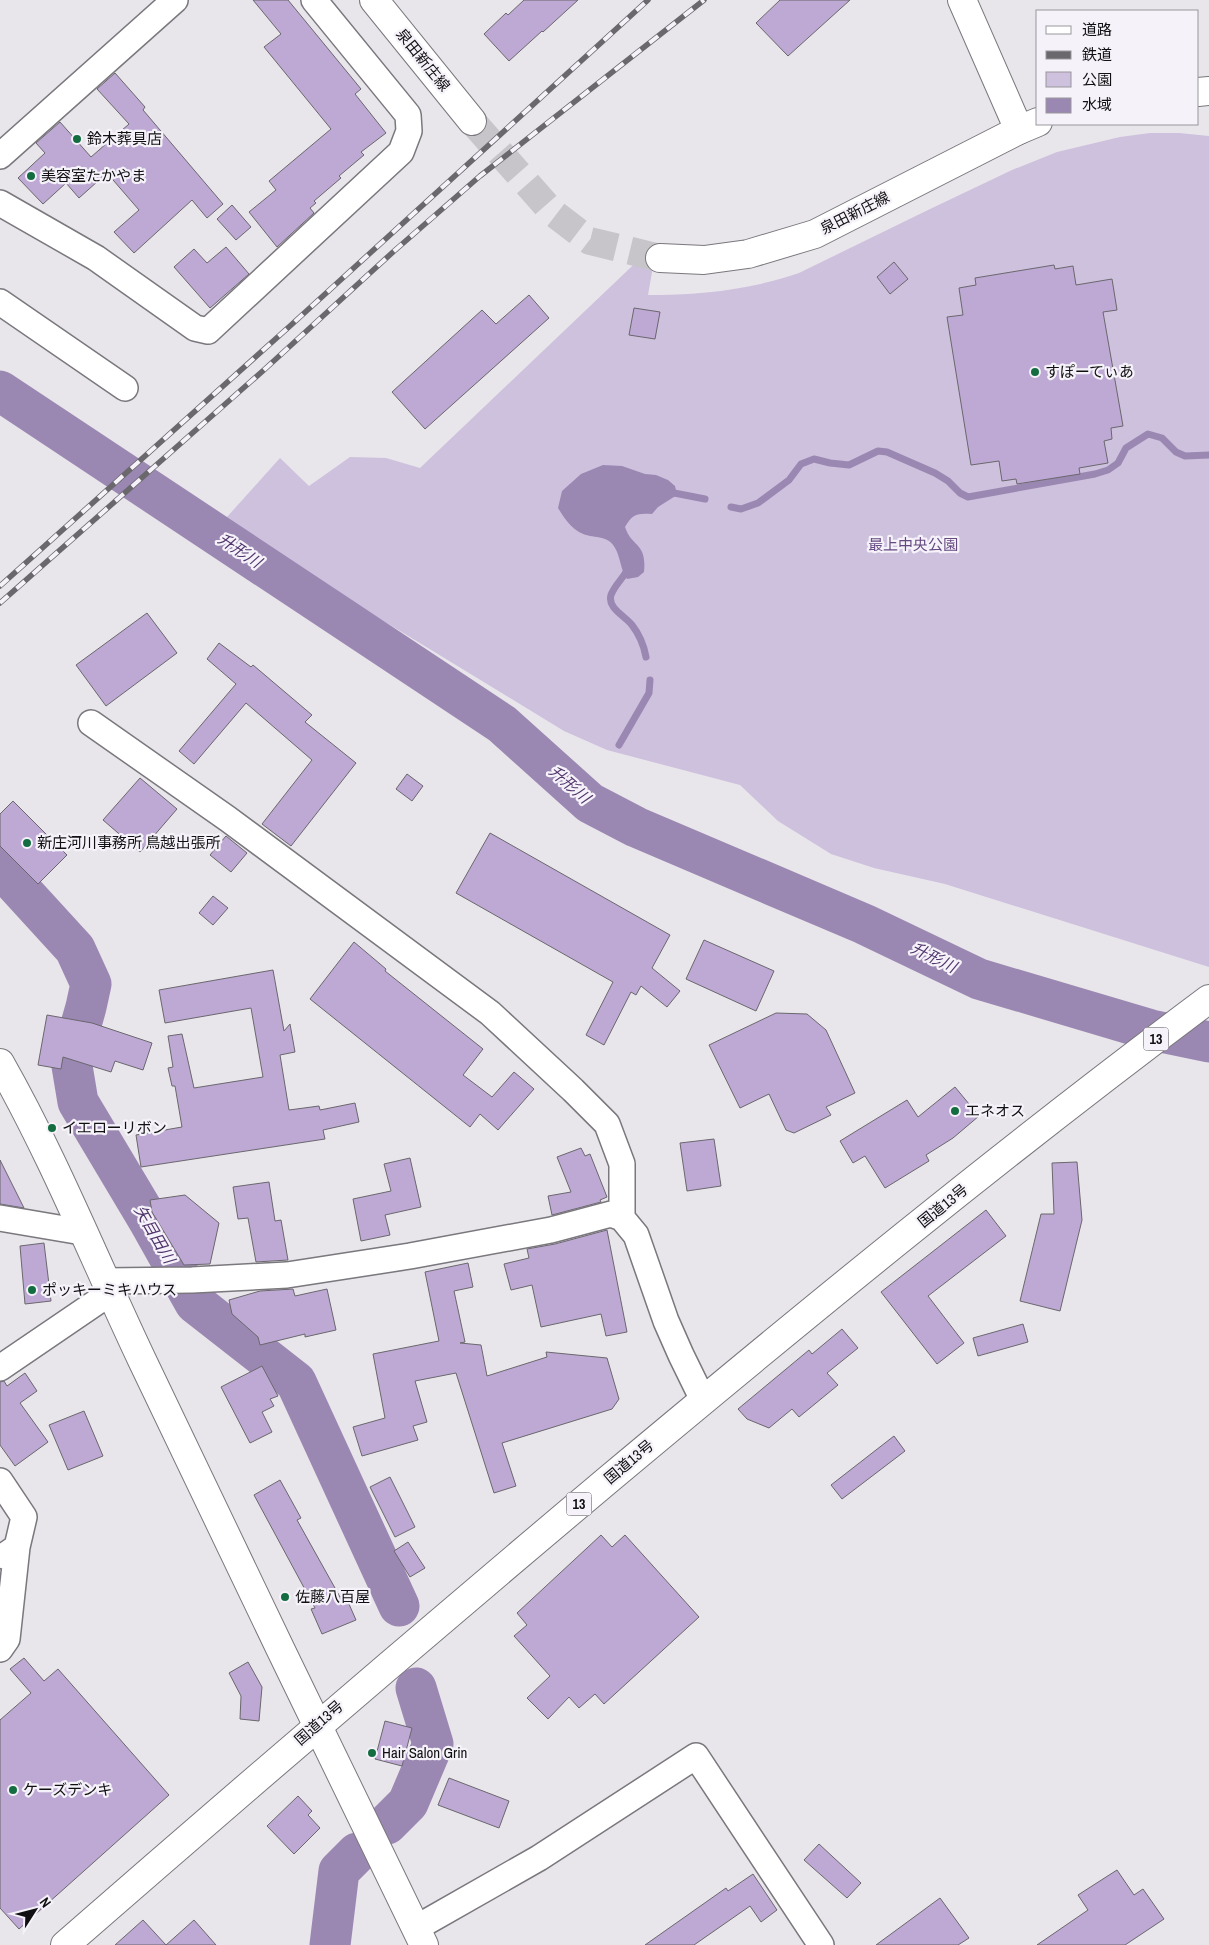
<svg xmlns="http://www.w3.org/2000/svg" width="1209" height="1945" viewBox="0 0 1209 1945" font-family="'Archivo Narrow','Noto Sans JP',sans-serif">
  <rect width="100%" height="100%" fill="#e8e5eb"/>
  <path fill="#cec1dd" d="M 1150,133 L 1179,133 L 1209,136 L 1209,967 L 945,884 L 874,868 L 831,854 L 778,821 L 740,785 L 607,750 L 564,731 L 336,592 L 227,517 L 280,458 L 309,486 L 350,457 L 386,458 L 420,468 L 649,250 L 655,255 L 648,295 C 700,295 750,290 799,273 L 928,210 L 1012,170 L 1057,152 L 1120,137 Z"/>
  <path fill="#9b88b2" d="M 603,465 L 622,466 L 645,474 L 656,475 L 668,480 L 675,486 L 677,495 L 658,507 L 652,514 C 638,513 632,514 625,527 C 632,548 647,542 644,572 L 638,577 L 627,579 C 619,568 621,550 609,541 C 603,537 596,537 590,536 C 574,533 566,521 558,508 L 562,491 L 581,474 Z"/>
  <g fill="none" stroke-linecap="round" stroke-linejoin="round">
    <path stroke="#9b88b2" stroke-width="7" d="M 669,492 L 705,499
      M 731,507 L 741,509 L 758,503 L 789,480 L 801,464 L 814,459 L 830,463 L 849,465 L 878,451 L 887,452 L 935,473 L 948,481 L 960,493 L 968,497 L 1095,474 L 1108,470 L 1118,463 L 1126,448 L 1148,434 L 1162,438 L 1176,452 L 1185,456 L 1209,455
      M 628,568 C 624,578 615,584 611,595 C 607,608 625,616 632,625 C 639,634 644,646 646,657
      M 619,745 L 649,693 L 650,680"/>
    <path stroke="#9b88b2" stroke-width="41" d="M 0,391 L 502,724 L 590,803 L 636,827 L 864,924 L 979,979 L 1151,1030 L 1209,1042
      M 0,867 L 75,949 L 91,984 L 86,1007 L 71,1060 L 78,1102 L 149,1221 L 195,1303 L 296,1382 L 399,1606
      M 387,1824 L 408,1803 L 433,1744 L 416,1688
      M 330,1945 L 339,1871 L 357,1853"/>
  </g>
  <path fill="#bda9d4" stroke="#6a676d" d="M 253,0 L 288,0 L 361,89 L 355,94 L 386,133 L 361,152 L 364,155 L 339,176 L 341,178 L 314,201 L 316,203 L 310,208 L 314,213 L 277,247 L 249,212 L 276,190 L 269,181 L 331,129 L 264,47 L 281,34 Z
    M 524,0 L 578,0 L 543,32 L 542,31 L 509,61 L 484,34 L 506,13 L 508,15 Z
    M 780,0 L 850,0 L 788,56 L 756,23 Z
    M 115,73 L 145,107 L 143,110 L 223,204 L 207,218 L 192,200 L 134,253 L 114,232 L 139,210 L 107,173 L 79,198 L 66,183 L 43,204 L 18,178 L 45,153 L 36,143 L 60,122 L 91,157 L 129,124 L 97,89 Z
    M 232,205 L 251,227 L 236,240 L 217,219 Z
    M 226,247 L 249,274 L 210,308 L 174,267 L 194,249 L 207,263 Z
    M 894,262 L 908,279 L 890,294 L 877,277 Z
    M 1054,265 L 1055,269 L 1073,266 L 1076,285 L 1112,279 L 1117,310 L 1103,312 L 1123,426 L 1111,428 L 1112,439 L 1104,441 L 1108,463 L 1079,468 L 1080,474 L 1017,484 L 1016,479 L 1002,481 L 999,461 L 971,465 L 947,317 L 963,315 L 959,288 L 976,285 L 975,278 Z
    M 529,295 L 549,318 L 425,429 L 392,392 L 482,310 L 496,324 Z
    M 634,308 L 660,312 L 655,339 L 629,335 Z
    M 147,613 L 177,653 L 106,706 L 76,665 Z
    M 219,643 L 251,667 L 253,665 L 312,715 L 305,722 L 356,763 L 291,846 L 262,824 L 312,760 L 246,703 L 194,764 L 179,751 L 236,684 L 207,659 Z
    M 407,774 L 423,786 L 412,801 L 396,789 Z
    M 140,778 L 177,809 L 140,852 L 103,820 Z
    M 13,801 L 67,855 L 38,884 L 0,846 L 0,814 Z
    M 490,833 L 670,935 L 652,968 L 680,991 L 667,1007 L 641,986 L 636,995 L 631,992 L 604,1045 L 586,1035 L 613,982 L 456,893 Z
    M 226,836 L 247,853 L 231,872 L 210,855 Z
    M 213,896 L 228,908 L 213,925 L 199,913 Z
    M 704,940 L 774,971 L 756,1011 L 686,979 Z
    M 354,942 L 386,969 L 385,971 L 483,1049 L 463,1075 L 492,1097 L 514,1072 L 534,1089 L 498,1130 L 480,1114 L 470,1127 L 310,999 Z
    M 273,970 L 284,1031 L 290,1024 L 295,1052 L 280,1055 L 289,1110 L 319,1106 L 320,1110 L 355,1103 L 359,1122 L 323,1130 L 325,1139 L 141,1167 L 136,1135 L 182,1127 L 175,1086 L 172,1086 L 168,1068 L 173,1067 L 168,1036 L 182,1034 L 194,1088 L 263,1077 L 251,1008 L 165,1023 L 159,990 Z
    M 776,1013 L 807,1014 L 826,1030 L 855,1093 L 826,1107 L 831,1115 L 794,1133 L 786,1130 L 769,1094 L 740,1108 L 709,1045 Z
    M 47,1015 L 92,1023 L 152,1043 L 143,1070 L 115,1061 L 111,1072 L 63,1057 L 61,1069 L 38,1065 Z
    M 955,1087 L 979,1116 L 953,1138 L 926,1155 L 929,1161 L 885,1188 L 865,1156 L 853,1163 L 840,1141 L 907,1100 L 918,1117 Z
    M 714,1139 L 721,1186 L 687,1191 L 680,1143 Z
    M 581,1148 L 585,1156 L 590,1154 L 607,1197 L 600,1200 L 601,1202 L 552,1215 L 548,1196 L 571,1192 L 557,1157 Z
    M 410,1158 L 421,1207 L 385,1215 L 390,1235 L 361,1241 L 353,1199 L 391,1191 L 384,1164 Z
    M 0,1160 L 24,1208 L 0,1204 Z
    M 1077,1162 L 1082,1220 L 1060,1311 L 1020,1301 L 1041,1214 L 1054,1214 L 1052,1163 Z
    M 269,1182 L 275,1221 L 281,1220 L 288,1260 L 256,1262 L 248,1218 L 238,1219 L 233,1187 Z
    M 185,1195 L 219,1223 L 210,1264 L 184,1265 L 152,1212 L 150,1200 Z
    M 986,1210 L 1006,1236 L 928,1296 L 964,1343 L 937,1364 L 881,1292 Z
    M 607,1230 L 627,1332 L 606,1336 L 601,1314 L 541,1327 L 532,1285 L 511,1290 L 504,1264 L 529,1258 L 527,1249 L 555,1244 Z
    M 44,1243 L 51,1301 L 25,1304 L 20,1246 Z
    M 468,1263 L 473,1287 L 454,1291 L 465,1342 L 460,1343 L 481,1345 L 487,1376 L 547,1357 L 546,1352 L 607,1358 L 619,1399 L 612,1409 L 502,1443 L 516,1486 L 494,1493 L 456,1373 L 415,1381 L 427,1422 L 413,1426 L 418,1440 L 362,1456 L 353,1427 L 385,1418 L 373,1354 L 439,1341 L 425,1272 Z
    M 293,1289 L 295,1296 L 327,1289 L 336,1330 L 305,1337 L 305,1334 L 260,1345 L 258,1337 L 232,1314 L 229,1300 L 260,1291 Z
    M 1023,1324 L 1028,1342 L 978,1356 L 973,1338 Z
    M 842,1329 L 858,1348 L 827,1373 L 838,1385 L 799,1417 L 792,1409 L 769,1428 L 747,1419 L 738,1409 L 809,1350 L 812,1354 Z
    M 262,1366 L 278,1396 L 270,1399 L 274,1406 L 262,1412 L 272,1432 L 250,1443 L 221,1387 Z
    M 25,1373 L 37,1391 L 20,1403 L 48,1442 L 15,1466 L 0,1445 L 0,1382 L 4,1381 L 7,1386 Z
    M 84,1411 L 103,1456 L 68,1470 L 49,1425 Z
    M 894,1436 L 905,1451 L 842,1499 L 831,1485 Z
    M 390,1477 L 415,1527 L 395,1537 L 370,1487 Z
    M 280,1480 L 301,1518 L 297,1520 L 340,1597 L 345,1595 L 356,1620 L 322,1634 L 311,1609 L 315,1608 L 254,1495 Z
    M 601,1535 L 612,1547 L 625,1535 L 699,1617 L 604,1704 L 595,1694 L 579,1708 L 569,1697 L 548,1719 L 527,1698 L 550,1676 L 514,1636 L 527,1625 L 517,1613 Z
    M 408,1542 L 425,1568 L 410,1577 L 394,1551 Z
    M 24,1658 L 44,1681 L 58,1669 L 169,1795 L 19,1929 L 0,1908 L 0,1720 L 31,1693 L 10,1669 Z
    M 248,1662 L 262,1687 L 259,1721 L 240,1719 L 241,1696 L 229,1673 Z
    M 385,1721 L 412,1728 L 402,1766 L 375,1759 Z
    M 449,1778 L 509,1801 L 499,1828 L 438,1805 Z
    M 298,1796 L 312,1811 L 308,1815 L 320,1828 L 294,1854 L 267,1826 Z
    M 819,1844 L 861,1883 L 847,1898 L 804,1860 Z
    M 1117,1870 L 1134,1895 L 1143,1889 L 1164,1919 L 1125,1945 L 1037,1945 L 1088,1910 L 1078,1895 Z
    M 753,1874 L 777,1910 L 761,1922 L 750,1906 L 694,1945 L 645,1945 L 726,1888 L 728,1891 Z
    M 940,1898 L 969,1938 L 958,1945 L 876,1945 Z
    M 143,1920 L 166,1945 L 115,1945 Z
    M 194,1920 L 216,1945 L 166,1945 Z"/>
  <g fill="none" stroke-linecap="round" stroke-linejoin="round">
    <path stroke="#c8c5ca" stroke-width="28" stroke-dasharray="28 14" stroke-linecap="butt" d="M 472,121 L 552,212 L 590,241 L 660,258"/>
    <g stroke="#7a777d" stroke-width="28">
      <path id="minor" d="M 0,156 L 175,0
        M 0,203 L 96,258 L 195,328 L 208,331 L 401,152 L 409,131 L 408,115 L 314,0
        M 0,302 L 125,388
        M 91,723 L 228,819 L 490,1013 L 573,1090 L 607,1124 L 622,1164 L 622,1218
        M 0,1218 L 82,1232
        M 105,1281 L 192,1280 L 287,1275 L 410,1256 L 551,1230 L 611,1214 L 622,1218 L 636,1235 L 666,1321 L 681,1355 L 703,1400
        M 0,1368 L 110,1293
        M 0,1481 L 24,1517 L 17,1547 L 4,1556
        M 0,1649 L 7,1639 L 17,1547
        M 416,1928 L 539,1858 L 696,1756 L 821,1945"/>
    </g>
    <g stroke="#7a777d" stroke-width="30">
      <path id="tertiary" d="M 962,0 L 1019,130
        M 0,1063 C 54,1158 95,1261 142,1360 C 235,1555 329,1751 424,1945"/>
    </g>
    <g stroke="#7a777d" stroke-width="30">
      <path id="secondary" d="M 374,0 L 472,121
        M 1198,92 L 1209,91
        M 660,258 L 704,260 L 748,254 L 815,234 L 1019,130 L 1038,122"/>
    </g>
    <g stroke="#7a777d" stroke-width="30">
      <path id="trunk" d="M 65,1945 C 245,1788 426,1633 609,1479 C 805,1315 1004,1152 1209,999"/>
    </g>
    <use href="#minor" stroke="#fff" stroke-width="25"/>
    <use href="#tertiary" stroke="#fff" stroke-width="28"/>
    <use href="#secondary" stroke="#fff" stroke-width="28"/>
    <use href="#trunk" stroke="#fff" stroke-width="28"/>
    <g stroke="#6a686c" stroke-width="5.5">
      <path id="rail" d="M 0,586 L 290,326 L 648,0
        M 0,603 L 265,369 L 393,252 L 480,176 L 704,0"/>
    </g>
    <use href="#rail" stroke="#f5f2f9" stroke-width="4" stroke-dasharray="11" stroke-linecap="butt"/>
  </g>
  <g fill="#136d41" stroke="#f5f2f9" stroke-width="2">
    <circle cx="77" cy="139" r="5"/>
    <circle cx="31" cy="176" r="5"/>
    <circle cx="1035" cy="372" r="5"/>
    <circle cx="27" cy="843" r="5"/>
    <circle cx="955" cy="1111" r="5"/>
    <circle cx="52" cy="1128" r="5"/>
    <circle cx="32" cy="1290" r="5"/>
    <circle cx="285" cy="1597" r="5"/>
    <circle cx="372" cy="1753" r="5"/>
    <circle cx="13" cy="1790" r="5"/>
  </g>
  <g text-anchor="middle" stroke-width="4.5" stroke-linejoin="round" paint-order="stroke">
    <g fill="#f5f2f9" stroke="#555357" stroke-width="1">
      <rect x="1143.5" y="1027.5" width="25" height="23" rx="4"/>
      <rect x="566.5" y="1492.5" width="25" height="23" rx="4"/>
    </g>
    <g font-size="14" font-weight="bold" fill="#100f11">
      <text x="1156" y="1044">13</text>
      <text x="579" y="1509">13</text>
    </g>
    <g font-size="15" fill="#100f11" stroke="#f5f2f9">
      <text transform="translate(423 60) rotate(51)" y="5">泉田新庄線</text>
      <text transform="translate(855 213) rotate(-27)" y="5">泉田新庄線</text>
      <text transform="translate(943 1206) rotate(-39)" y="5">国道13号</text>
      <text transform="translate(629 1462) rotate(-40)" y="5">国道13号</text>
      <text transform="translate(319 1723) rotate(-41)" y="5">国道13号</text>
    </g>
    <g font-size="15" fill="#100f11" stroke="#f5f2f9" text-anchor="start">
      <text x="87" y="144">鈴木葬具店</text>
      <text x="41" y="181">美容室たかやま</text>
      <text x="1045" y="377">すぽーてぃあ</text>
      <text x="37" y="848">新庄河川事務所 鳥越出張所</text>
      <text x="965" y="1116">エネオス</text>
      <text x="62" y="1133">イエローリボン</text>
      <text x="42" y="1295">ポッキーミキハウス</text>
      <text x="295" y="1602">佐藤八百屋</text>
      <text x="382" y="1758">Hair Salon Grin</text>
      <text x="23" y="1795">ケーズデンキ</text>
    </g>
    <g font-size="15" fill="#654981" stroke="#f5f2f9">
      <text x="913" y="550">最上中央公園</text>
    </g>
    <g font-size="16" font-style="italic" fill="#51356c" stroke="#f5f2f9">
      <text transform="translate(240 550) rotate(34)" y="6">升形川</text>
      <text transform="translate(570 784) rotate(41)" y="6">升形川</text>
      <text transform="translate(934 957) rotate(26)" y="6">升形川</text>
      <text transform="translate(155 1234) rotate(60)" y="6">矢目田川</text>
    </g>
  </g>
  <rect x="1036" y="10" width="162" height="115" fill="#f5f2f9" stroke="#99979c"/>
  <rect x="1046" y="26" width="25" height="8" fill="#ffffff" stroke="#99979c"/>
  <text x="1082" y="35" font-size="15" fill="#100f11">道路</text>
  <rect x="1046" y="51" width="25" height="8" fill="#6a686c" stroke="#99979c"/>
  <text x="1082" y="60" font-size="15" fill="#100f11">鉄道</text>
  <rect x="1046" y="72" width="25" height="15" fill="#cec1dd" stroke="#99979c"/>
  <text x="1082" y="85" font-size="15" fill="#100f11">公園</text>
  <rect x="1046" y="98" width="25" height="15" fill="#9b88b2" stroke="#99979c"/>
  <text x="1082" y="110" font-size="15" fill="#100f11">水域</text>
  <g transform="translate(35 1910) rotate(54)" stroke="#f5f2f9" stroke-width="4" paint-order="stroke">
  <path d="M0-4L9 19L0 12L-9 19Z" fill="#100f11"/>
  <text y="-8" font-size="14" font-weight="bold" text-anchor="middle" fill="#100f11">N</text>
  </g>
</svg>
